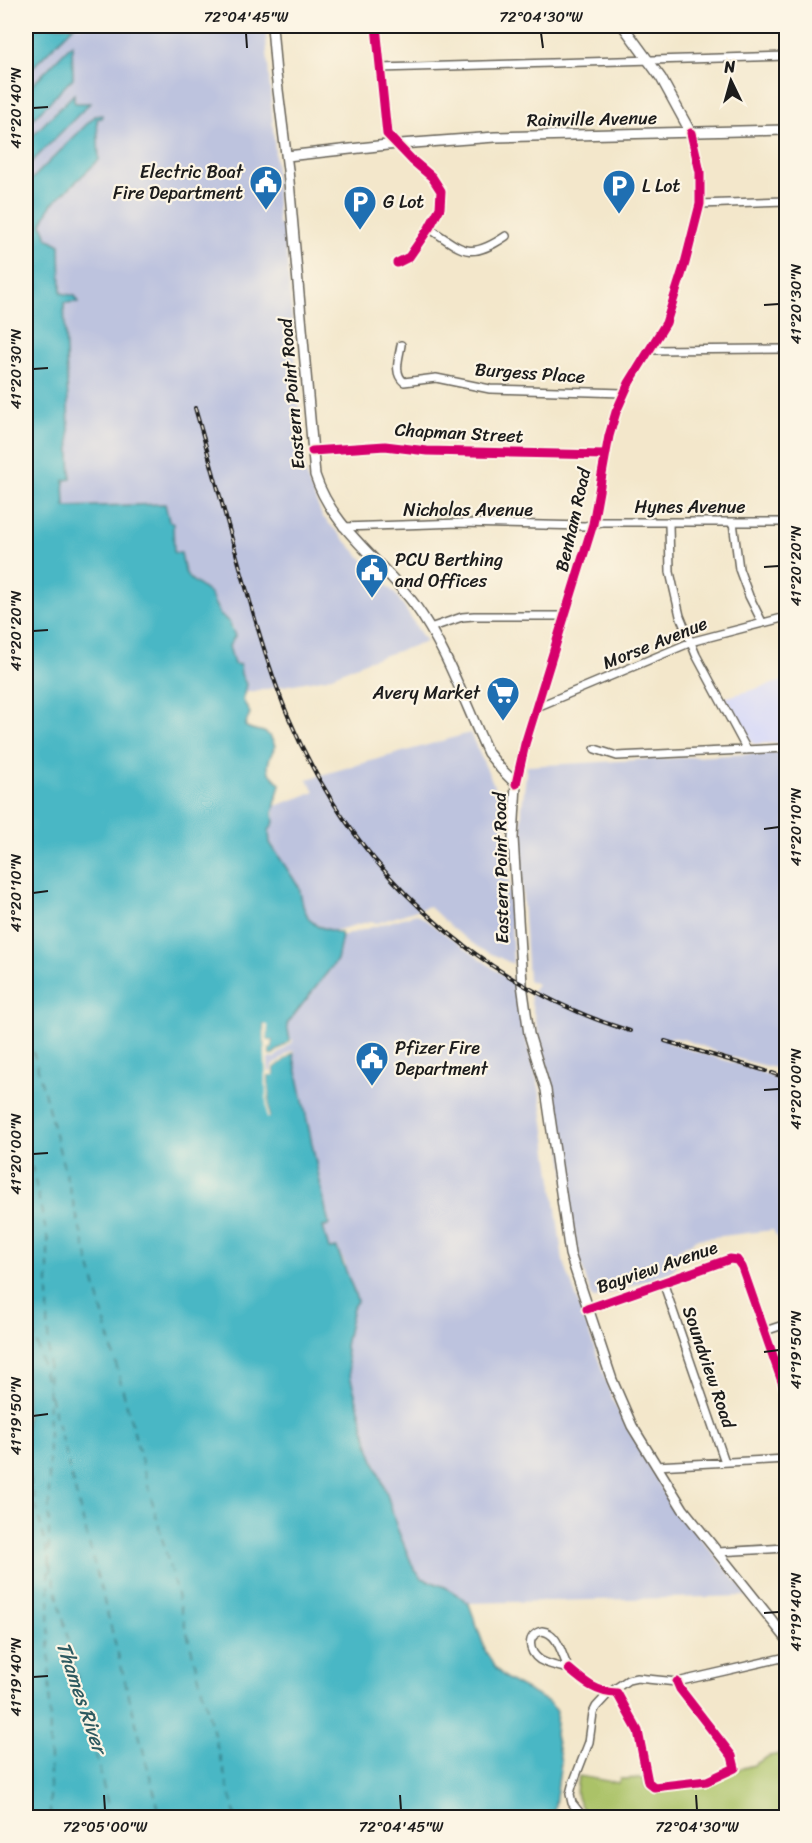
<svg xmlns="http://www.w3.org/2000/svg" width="812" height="1843" viewBox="0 0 812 1843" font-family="Sriracha,sans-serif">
  <rect width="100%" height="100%" fill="#fcf5e5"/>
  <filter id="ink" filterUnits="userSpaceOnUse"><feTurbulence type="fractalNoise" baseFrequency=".0167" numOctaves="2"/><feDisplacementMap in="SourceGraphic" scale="12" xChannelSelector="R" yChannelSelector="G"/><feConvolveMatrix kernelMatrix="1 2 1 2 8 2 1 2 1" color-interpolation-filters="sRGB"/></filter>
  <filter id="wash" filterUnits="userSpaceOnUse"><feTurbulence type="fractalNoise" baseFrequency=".008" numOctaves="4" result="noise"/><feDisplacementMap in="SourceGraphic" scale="24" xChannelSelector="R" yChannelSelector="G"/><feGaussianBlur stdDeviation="1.35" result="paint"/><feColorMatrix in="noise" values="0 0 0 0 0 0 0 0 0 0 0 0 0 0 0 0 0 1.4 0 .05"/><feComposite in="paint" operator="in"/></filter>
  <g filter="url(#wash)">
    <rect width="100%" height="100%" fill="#f3e7cb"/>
    <path fill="#d5d8f9" d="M 786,680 L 786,742 L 753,744 L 724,698 Z"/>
    <path fill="#bdc3de" d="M 74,26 L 265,26 L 275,152 L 278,224 L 284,225 L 304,463 L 307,479 L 322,516 L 397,596 L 426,642 L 367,661 L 327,678 L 244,693 L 246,682 L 241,674 L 239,664 L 233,663 L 229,646 L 234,639 L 233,627 L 220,615 L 210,594 L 189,577 L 185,572 L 181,554 L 174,554 L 173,524 L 169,521 L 165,504 L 65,508 L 64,479 L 71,479 L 64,302 L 77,302 L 71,296 L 61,294 L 60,245 L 47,238 L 42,224 L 51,205 L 99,160 L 97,119 L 95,116 L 26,185 L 26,168 L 89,104 L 76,103 L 73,95 L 26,142 L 26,126 L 73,78 L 72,45 L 26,91 L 26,74 Z
      M 470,733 L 495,787 L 508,843 L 513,964 L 479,948 L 453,929 L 429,906 L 377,923 L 371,921 L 333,931 L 312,923 L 303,906 L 299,887 L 270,843 L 269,831 L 274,822 L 275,806 L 315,792 L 307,779 Z
      M 786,752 L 786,1071 L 731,1057 L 683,1039 L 670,1037 L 668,1043 L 754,1069 L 786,1083 L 786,1256 L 773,1230 L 697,1239 L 678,1250 L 676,1266 L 671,1272 L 593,1299 L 574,1244 L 554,1092 L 531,1003 L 530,996 L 537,984 L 528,980 L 521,867 L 522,807 L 527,766 Z
      M 417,914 L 518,986 L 518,1008 L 539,1087 L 563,1260 L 614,1403 L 666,1496 L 748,1596 L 468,1603 L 461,1597 L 445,1587 L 422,1578 L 414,1569 L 397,1528 L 387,1494 L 370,1450 L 352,1383 L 345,1346 L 353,1307 L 356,1303 L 352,1285 L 347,1277 L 345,1264 L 337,1248 L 329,1249 L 327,1247 L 323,1227 L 329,1225 L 267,1118 L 268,1025 L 287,1024 L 337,960 L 342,936 Z"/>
    <path fill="#abc267" stroke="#646f42" stroke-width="1.5" d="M 786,1753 L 786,1817 L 590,1817 C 577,1804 573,1794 579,1776 L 618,1783 L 620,1779 L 644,1778 L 644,1784 L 649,1789 L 698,1785 L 739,1769 L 754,1765 L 769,1756 Z"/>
    <path fill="#49b7c5" stroke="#326a70" stroke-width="1.5" d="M 26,26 L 74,26 L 26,74 Z
      M 72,44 L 73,78 L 26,126 L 26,91 Z
      M 74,94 L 74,102 L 76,103 L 90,103 L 26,168 L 26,142 Z
      M 102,115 L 102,118 L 97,119 L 99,160 L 51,205 L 42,224 L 47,238 L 60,245 L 61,293 L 75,296 L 78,302 L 64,303 L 71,479 L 64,480 L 65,507 L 165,504 L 169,521 L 173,524 L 174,553 L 181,553 L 185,572 L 189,578 L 210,594 L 220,615 L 229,622 L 235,636 L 229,646 L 234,664 L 240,665 L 241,674 L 246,684 L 243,700 L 250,713 L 245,726 C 259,735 267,725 275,746 L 269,760 L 268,767 L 269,772 L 280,784 L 273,813 L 274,822 L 269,831 L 270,843 L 299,887 L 303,906 L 309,919 L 317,926 L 340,933 L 342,936 L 337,960 L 287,1024 L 290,1041 L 272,1055 L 269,1055 L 269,1048 L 272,1048 L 272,1041 L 267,1041 L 267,1028 L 264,1025 L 269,1118 L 268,1075 L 274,1074 L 274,1068 L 293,1053 L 329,1225 L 323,1227 L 329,1249 L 337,1248 C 343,1266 352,1283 357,1301 L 353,1307 L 345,1346 L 351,1379 L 370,1450 L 387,1494 L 397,1528 L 414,1569 L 422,1578 L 445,1587 L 461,1597 L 469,1604 L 486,1652 L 495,1668 L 508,1680 L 547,1701 L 557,1711 L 555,1735 L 561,1762 L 554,1811 L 541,1817 L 26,1818 L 26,185 L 95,116 Z"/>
    <path fill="#f3e7cb" d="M 264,1025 L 268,1025 L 267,1041 L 272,1041 L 272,1048 L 269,1048 L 269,1055 L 273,1055 L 293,1039 L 293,1041 L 274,1058 L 268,1058 L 269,1072 L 271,1072 L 272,1066 L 291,1051 L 295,1051 L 274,1068 L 274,1075 L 268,1075 L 269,1118 L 267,1118 Z"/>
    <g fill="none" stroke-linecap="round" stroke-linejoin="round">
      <path stroke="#2e5a60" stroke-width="1.5" stroke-dasharray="8 6" stroke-linecap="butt" d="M 26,1024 L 236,1818
        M 26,1139 L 48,1241 L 50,1818
        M 26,1303 L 48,1387
        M 50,1395 L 161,1818
        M 26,1464 L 48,1556
        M 50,1564 L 111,1818"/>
    </g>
  </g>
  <g filter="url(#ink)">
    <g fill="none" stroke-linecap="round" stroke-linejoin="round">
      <g stroke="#676359" stroke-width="10">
        <path id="minor" d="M 376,26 L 387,134 L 412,160 L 432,177 L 441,191 L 440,208 L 429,228 L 409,257 L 397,263
          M 380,68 L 786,56
          M 700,204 L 786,201
          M 429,228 C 463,251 469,261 506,236
          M 401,345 C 399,358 393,373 404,382 L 436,378 L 490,389 L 623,393
          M 649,350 L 786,349
          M 312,451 L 385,446 L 427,451 L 605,455
          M 733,522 L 739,569 L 749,596 L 762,622
          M 669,523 L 670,572 L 680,616 L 696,655 L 747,750
          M 343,527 L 460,523 L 585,526 L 602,522 L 786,522
          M 430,628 L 462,617 L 474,616 L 565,616
          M 537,707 L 694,641 L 786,617
          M 595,749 L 617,756 L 786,748
          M 516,784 L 525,744 L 593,524 L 609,436 L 616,412 L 629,383 L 666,323 L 685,263 L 700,204 L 700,172 L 691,133
          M 663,1282 L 725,1462
          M 587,1309 L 730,1259 L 737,1260 L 742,1267 L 786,1393
          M 765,1331 L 786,1324
          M 656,1466 L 786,1459
          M 718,1552 L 786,1548
          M 542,1631 C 559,1633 561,1655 569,1669 C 559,1667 549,1665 540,1660 C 528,1651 526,1635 542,1631 Z
          M 569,1669 C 584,1682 597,1693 617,1693 L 638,1731 L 648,1782 L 654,1787 L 707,1781 L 735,1768 L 732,1756 L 680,1689 L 677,1682
          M 584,1818 L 572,1803 L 570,1794 L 572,1786 L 589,1742 L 593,1713 L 596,1707 L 609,1693 L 628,1680 L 637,1678 L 677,1682 L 786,1657"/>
      </g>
      <g stroke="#676359" stroke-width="12">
        <path id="major" d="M 272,26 L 276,74 L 288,170 L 315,475 C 333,530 382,560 415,605 C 447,649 465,704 488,753 L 501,769 L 516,784 L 513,838 L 522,984 L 529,1034 L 546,1090 L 570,1254 L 612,1380 L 632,1426 L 683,1509 L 786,1638
          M 623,26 L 661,78 L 691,133
          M 287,156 L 387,145 L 495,137 L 786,130"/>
      </g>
      <use href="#minor" stroke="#fff" stroke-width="7"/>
      <use href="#major" stroke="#fff" stroke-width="9"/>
      <g stroke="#1c1c1c" stroke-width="4">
        <path id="rail" d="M 195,408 C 213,469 229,531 247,591 C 259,634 271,675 288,716 C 351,866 474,983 630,1031
          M 665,1041 L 766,1071
          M 772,1073 L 786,1078"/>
      </g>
      <use href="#rail" stroke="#fcf5e5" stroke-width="1.5" stroke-dasharray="4.5" stroke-linecap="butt"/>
      <g stroke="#fcf5e5" stroke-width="13">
        <path id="cycleway" d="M 376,26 L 387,134 L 412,160 L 432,177 L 441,191 L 440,208 L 429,228 L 409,257 L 397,263
          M 312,451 L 385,446 L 427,451 L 605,455
          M 516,784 L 525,744 L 593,524 L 609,436 L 616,412 L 629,383 L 666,323 L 685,263 L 700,204 L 700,172 L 691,133
          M 587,1309 L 730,1259 L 737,1260 L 742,1267 L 786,1393
          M 569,1669 C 584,1682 597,1693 617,1693 L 638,1731 L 648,1782 L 654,1787 L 707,1781 L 735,1768 L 732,1756 L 680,1689 L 677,1682"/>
      </g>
      <use href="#cycleway" stroke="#d6006c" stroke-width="9"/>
    </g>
  </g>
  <path fill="none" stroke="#1c1c1c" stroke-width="2" d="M 246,33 L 247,48M 541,33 L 543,48M 33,108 L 48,107M 764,305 L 779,304M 33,369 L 48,368M 764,567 L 779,566M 33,631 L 48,630M 764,829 L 779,827M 33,893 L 48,891M 764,1090 L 779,1089M 33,1154 L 48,1153M 764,1352 L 779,1350M 33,1416 L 48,1414M 764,1613 L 779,1612M 33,1677 L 48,1676M 104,1795 L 105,1810M 400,1795 L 401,1810M 696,1795 L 697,1810"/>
  <defs>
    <g id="civic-pin" transform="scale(1.725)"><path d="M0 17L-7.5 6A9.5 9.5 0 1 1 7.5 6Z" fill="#1f6fb2" stroke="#fcf5e5"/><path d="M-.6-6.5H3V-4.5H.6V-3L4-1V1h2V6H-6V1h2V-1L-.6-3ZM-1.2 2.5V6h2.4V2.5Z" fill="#fff"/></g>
    <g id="parking-pin" transform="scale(1.725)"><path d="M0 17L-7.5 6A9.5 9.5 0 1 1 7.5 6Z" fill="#1f6fb2" stroke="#fcf5e5"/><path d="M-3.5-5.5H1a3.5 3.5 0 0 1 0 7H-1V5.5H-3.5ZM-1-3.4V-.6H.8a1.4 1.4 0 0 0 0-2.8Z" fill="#fff"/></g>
    <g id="supermarket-pin" transform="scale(1.725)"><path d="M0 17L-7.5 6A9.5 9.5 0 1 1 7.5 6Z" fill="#1f6fb2" stroke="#fcf5e5"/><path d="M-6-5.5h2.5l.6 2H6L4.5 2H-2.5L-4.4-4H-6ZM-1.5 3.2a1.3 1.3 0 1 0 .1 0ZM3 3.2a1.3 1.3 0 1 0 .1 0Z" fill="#fff"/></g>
  </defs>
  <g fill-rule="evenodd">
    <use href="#civic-pin" x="266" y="182"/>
    <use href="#parking-pin" x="619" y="186"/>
    <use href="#parking-pin" x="360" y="202"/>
    <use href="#civic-pin" x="372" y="570"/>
    <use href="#supermarket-pin" x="503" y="693"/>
    <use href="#civic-pin" x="372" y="1058"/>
  </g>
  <g text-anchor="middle" stroke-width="4.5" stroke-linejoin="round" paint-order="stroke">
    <g font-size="18" fill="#1c1c1c" stroke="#fcf5e5">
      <text transform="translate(592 119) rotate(-1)" y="6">Rainville Avenue</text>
      <text transform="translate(530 373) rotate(4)" y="6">Burgess Place</text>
      <text transform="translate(292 394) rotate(-95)" y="6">Eastern Point Road</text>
      <text transform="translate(459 433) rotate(3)" y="6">Chapman Street</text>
      <text x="690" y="513">Hynes Avenue</text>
      <text x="468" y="516">Nicholas Avenue</text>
      <text transform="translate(573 520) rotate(-77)" y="6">Benham Road</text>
      <text transform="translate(655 643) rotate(-22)" y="6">Morse Avenue</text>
      <text transform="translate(501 868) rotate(-91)" y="6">Eastern Point Road</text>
      <text transform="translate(657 1267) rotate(-19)" y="6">Bayview Avenue</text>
      <text transform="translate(709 1367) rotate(71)" y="6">Soundview Road</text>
    </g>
    <g font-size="18" fill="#1c1c1c" stroke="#fcf5e5" text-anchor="start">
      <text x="243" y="178" text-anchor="end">Electric Boat<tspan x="243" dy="21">Fire Department</tspan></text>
      <text x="642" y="192">L Lot</text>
      <text x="383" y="208">G Lot</text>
      <text x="395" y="566">PCU Berthing<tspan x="395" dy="21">and Offices</tspan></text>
      <text x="480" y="699" text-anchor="end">Avery Market</text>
      <text x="395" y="1054">Pfizer Fire<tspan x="395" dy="21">Department</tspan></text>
    </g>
    <g font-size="20" font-style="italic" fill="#2e5a60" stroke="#fcf5e5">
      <text transform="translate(82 1697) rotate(71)" y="7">Thames River</text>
    </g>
  </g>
  <rect width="812" height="1843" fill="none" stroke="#fcf5e5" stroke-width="66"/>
  <g transform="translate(731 81) rotate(355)" stroke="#fcf5e5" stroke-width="4.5" paint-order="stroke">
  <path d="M0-4.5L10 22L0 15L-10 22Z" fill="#1c1c1c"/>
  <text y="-9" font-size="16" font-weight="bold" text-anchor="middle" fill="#1c1c1c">N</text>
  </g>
  <rect x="33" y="33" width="746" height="1777" fill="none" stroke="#1c1c1c" stroke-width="2"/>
  <g font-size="15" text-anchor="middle" fill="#1c1c1c">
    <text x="246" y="22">72°04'45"W</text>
    <text x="541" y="22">72°04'30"W</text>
    <text transform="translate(16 108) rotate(-90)" y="5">41°20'40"N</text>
    <text transform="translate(796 304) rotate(-90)" y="5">41°20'30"N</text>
    <text transform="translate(16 369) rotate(-90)" y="5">41°20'30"N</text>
    <text transform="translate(796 566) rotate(-90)" y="5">41°20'20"N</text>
    <text transform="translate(16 631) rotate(-90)" y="5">41°20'20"N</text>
    <text transform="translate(796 827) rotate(-90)" y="5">41°20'10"N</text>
    <text transform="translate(16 893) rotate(-90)" y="5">41°20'10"N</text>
    <text transform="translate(796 1089) rotate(-90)" y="5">41°20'00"N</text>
    <text transform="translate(16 1154) rotate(-90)" y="5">41°20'00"N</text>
    <text transform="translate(796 1350) rotate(-90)" y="5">41°19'50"N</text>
    <text transform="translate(16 1416) rotate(-90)" y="5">41°19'50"N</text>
    <text transform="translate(796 1612) rotate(-90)" y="5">41°19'40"N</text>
    <text transform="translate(16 1677) rotate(-90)" y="5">41°19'40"N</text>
    <text x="105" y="1832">72°05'00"W</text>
    <text x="401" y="1832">72°04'45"W</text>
    <text x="697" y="1832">72°04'30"W</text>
  </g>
</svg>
